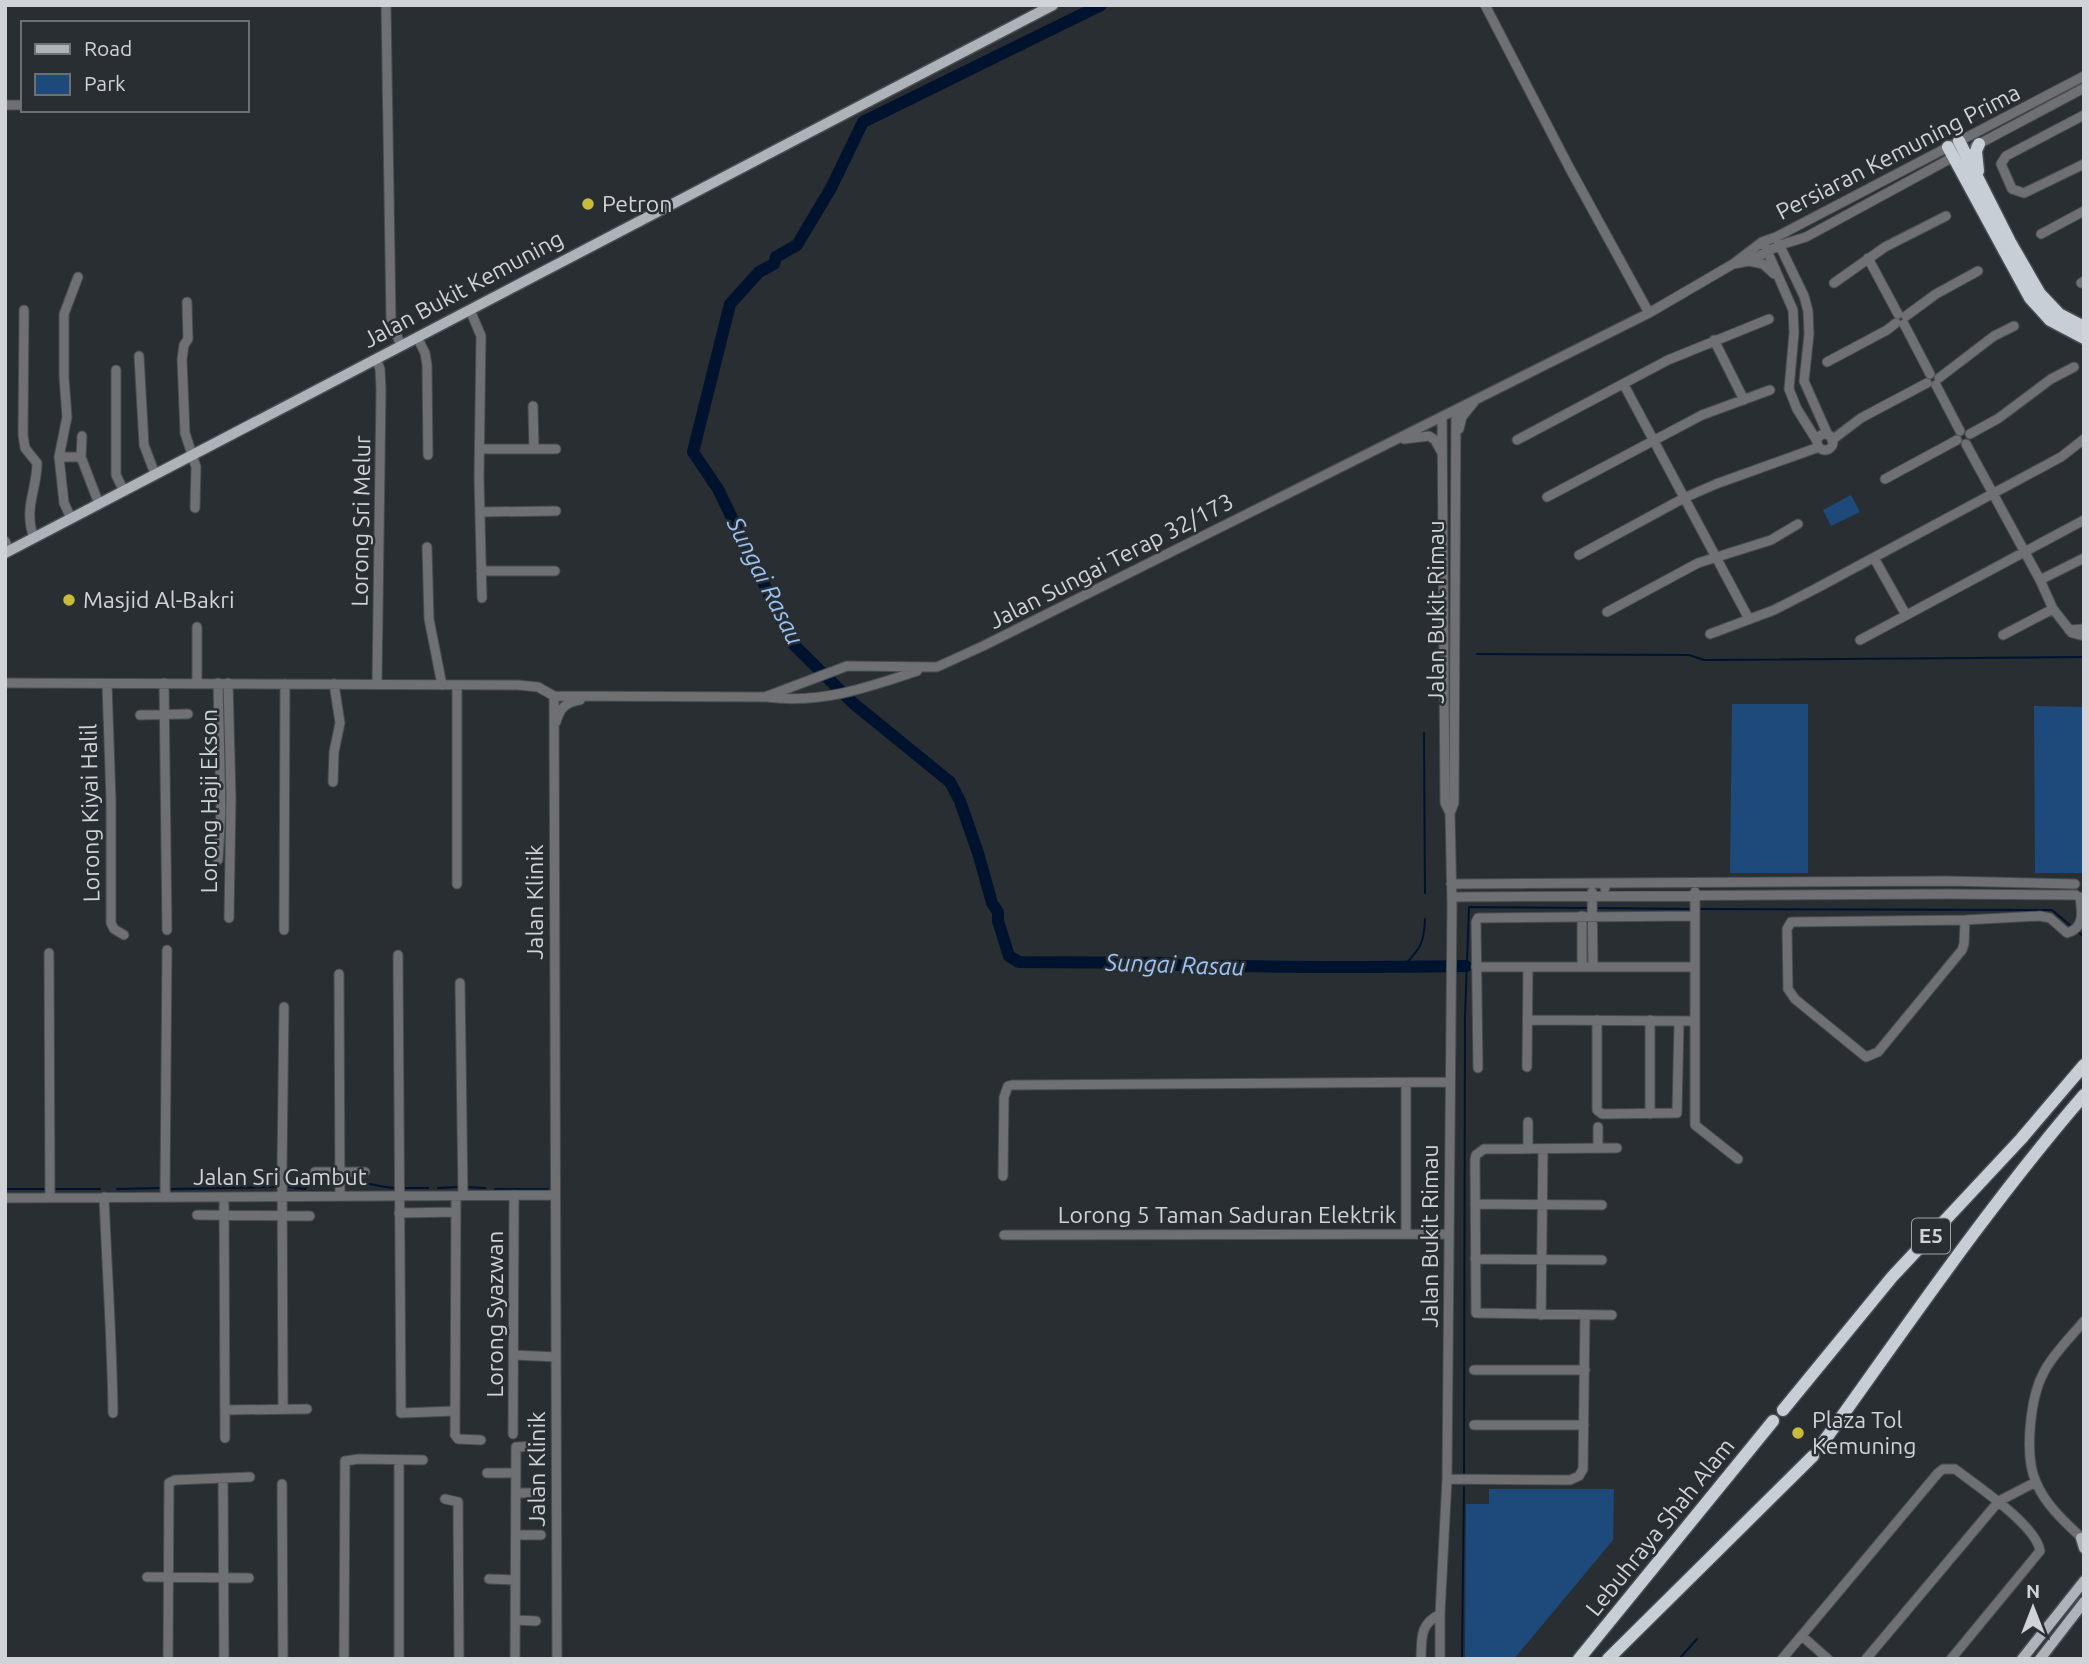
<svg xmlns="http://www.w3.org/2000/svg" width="2089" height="1664" viewBox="0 0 2089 1664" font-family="Ubuntu,sans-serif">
  <rect width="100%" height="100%" fill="#292e33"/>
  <path fill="#1e4a7b" d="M 1851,495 L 1860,512 L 1831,526 L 1823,510 Z
    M 1732,704 L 1808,704 L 1808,873 L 1730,873 Z
    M 2034,706 L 2084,707 L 2084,873 L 2035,873 Z
    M 1489,1489 L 1614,1489 L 1613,1540 L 1514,1659 L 1465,1659 L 1466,1504 L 1489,1504 Z"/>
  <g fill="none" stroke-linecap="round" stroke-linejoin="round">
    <path stroke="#00132e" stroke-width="2" d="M 1477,654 L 1689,655 L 1704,660 L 2084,657
      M 1424,733 L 1425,893
      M 1594,908 L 1690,909
      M 1699,909 L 2052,910 L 2072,927
      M 2077,931 L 2084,937
      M 1403,967 C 1420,948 1424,945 1425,919
      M 349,1182 C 367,1182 376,1186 393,1188
      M 289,1187 L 305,1189 L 311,1182 L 334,1182
      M 466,1187 L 485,1188
      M 405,1188 L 428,1188
      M 438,1188 L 457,1187
      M 5,1189 L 45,1189
      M 55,1189 L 100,1189
      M 117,1189 L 161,1188
      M 172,1189 L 277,1187
      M 495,1189 L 548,1189
      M 1464,1475 L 1465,1015 L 1469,907 L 1589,908
      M 1462,1659 L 1464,1487
      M 1679,1659 L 1697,1639"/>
    <path stroke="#00132e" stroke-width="12" d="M 1101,5 L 863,122 L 831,188 L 797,245 L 776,257 L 774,264 L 759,272 L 730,304 L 693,452 L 718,489 L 793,644 L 853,703 L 950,782 L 960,801 L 979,856 L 992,903 L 998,912 L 998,921 L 1009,956 L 1019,962 L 1168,963 C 1192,969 1217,965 1242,966 C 1317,968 1392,967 1466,966"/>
    <g stroke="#474c51" stroke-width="11">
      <path id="minor" d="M 386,5 L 391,320 L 401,346
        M 1485,5 L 1569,167 L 1649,313
        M 5,105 L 23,105
        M 2084,115 L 2006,156 L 2001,164 L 2012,189 L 2024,193 L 2084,164
        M 1975,146 L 2084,88
        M 2041,234 L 2084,211
        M 1778,242 L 1804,296 L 1808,311 L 1809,334 L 1804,381 L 1828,435
        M 1765,246 L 1793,310 L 1794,333 L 1789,389 L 1797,409 L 1817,441
        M 1868,258 L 1898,314
        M 1749,261 L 1763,264 L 1774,274
        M 1733,264 L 1749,261 L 1780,245 L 1806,237 L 1957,155
        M 1834,283 L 1885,247 L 1946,216
        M 2081,283 L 2084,281
        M 187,302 L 188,339 L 184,345 L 182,359 L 185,433 L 196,467 L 195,508
        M 24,310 L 23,435 L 25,448 L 37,463 C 37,490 23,509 34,538
        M 470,310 L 481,336 L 479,477 L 482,598
        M 1906,316 L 1936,294 L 1978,271
        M 1904,324 L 1930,374
        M 417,337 L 425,353 L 427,365 L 428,455
        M 1714,340 L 1744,400
        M 139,356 L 144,445 L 155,474
        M 376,359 L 380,369 L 381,389 L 377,684
        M 1827,362 L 1887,330 L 1896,323
        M 116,370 L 116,475 L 124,491
        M 1939,378 L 1994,336 L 2014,326
        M 1624,385 L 1749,619
        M 1936,385 L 1960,431
        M 533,406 L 534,449
        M 1442,417 L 1445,803 L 1450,813
        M 1459,429 L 1462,417 L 1474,402
        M 1970,434 L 1999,418 L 2051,379 L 2074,367
        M1817 442a8 8 0 1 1 16 0a8 8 0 1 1-16 0Z
        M 82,436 L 81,457 L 99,504
        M 1404,439 L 1429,436 L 1435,440 L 1441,451
        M 1517,440 L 1668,360 L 1769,319
        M 1832,440 L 1861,418 L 1927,383
        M 1966,444 L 2040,580 L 2053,609 L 2072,633 L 2084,636
        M 480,449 L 556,449
        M 59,457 L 81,457
        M 1885,479 L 1957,440
        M 1547,497 L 1702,415 L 1770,390
        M 480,512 L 556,511
        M 71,518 L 64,503 L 59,457 L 67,417 L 64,377 L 64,314 L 78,277
        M 5,541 L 9,550
        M 427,547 L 429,619 L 442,685
        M 1579,555 L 1684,498 L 1716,484 L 1819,447
        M 1874,558 L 1906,615
        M 481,571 L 555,571
        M 2040,580 L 2084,558
        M 1607,612 L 1698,563 L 1771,540 L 1798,524
        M 2069,630 L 2084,629
        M 1710,634 L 1774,610 L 1817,588 L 2061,457 L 2084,439
        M 2003,635 L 2053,609
        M 1860,640 L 2084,520
        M 5,683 L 518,685 L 538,687 L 554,696
        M 164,683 L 167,930
        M 197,683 L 197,627
        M 218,683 L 221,811 L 218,860
        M 228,683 L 231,797 L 229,918
        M 107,684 L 111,800 L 111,923 L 114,929 L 124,935
        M 457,685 L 457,884
        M 554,696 L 765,697 L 847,666 L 937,667 L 983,646 L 1649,313 L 1733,264 L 1762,242 L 1776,237 L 2084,76
        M 554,696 L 557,1659
        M 767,697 C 820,704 867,688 917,671
        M 140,715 L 188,714
        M 556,722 C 560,708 566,702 580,700
        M 333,782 L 334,752 L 340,723 L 334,684
        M 1605,883 L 1947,881 L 2075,884
        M 1451,884 L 1605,883 L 1605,888
        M 1592,892 L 1593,967
        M 1695,892 L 1695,1125 L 1738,1159
        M 1452,897 L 1947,894 L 2076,895
        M 1582,916 L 1582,967
        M 1965,920 L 1964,944 L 1962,950 L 1878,1052 L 1866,1057 L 1795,999 L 1788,989 L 1787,929 L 1791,922 L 1965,920 L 2040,916 L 2050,918 L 2067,933 C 2085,928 2082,912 2080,897
        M 284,930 L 285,684
        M 167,950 L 165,1191 L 167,1197
        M 49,953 L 50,1198
        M 398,955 L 401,1413 L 455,1411
        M 1476,967 L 1694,967
        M 339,974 L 340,1196
        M 460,983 L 463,1196
        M 1528,1020 L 1694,1021
        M 1597,1020 L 1597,1110 L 1602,1114 L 1677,1113 L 1679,1021
        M 1527,1067 L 1528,967
        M 1478,1068 L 1476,922 L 1478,918 L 1694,916
        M 1650,1114 L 1650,1020
        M 1598,1127 L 1598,1148
        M 1528,1149 L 1528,1122
        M 315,1172 L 365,1172
        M 1003,1176 L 1004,1097 L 1008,1086 L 1012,1085 L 1450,1082
        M 456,1196 L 455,1435 L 458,1439 L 481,1440
        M 104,1197 C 107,1269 112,1341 113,1413
        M 224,1197 L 225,1438
        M 5,1198 L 555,1195
        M 1475,1204 L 1602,1205
        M 399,1213 L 456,1212
        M 197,1215 L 310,1216
        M 1406,1234 L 1406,1084
        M 1004,1235 L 1449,1234
        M 1475,1259 L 1602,1260
        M 1541,1315 L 1543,1149
        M 1612,1315 L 1476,1313 L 1475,1160 L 1476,1155 L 1484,1149 L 1617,1148
        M 2084,1321 C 2071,1337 2053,1354 2044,1372 C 2030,1397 2024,1456 2036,1482 C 2045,1505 2067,1524 2084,1540
        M 514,1355 L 556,1357
        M 1474,1370 L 1585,1370
        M 283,1409 L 282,1165 L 284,1007
        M 225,1410 L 307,1409
        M 1474,1425 L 1584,1425
        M 513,1434 L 514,1195
        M 487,1473 L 516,1473
        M 223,1478 L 224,1659
        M 1447,1479 L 1570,1480 L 1579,1476 L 1583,1469 L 1585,1315
        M 282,1484 L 283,1659
        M 516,1493 L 534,1493
        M 445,1499 L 458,1502 L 459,1659
        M 516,1535 L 541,1535
        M 147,1577 L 249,1578
        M 489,1579 L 515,1580
        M 515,1620 L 536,1621
        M 1802,1636 L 1828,1659
        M 168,1659 L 169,1483 L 175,1480 L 250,1477
        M 344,1659 L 345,1461 L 359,1459 L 423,1460
        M 399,1659 L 399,1460
        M 515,1659 L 516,1447 L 540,1446
        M 1421,1659 C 1422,1638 1419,1625 1440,1614
        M 1440,1659 L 1440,1614 L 1447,1479 L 1452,904 L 1450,813 L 1454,803 L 1456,410
        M 1782,1659 L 1938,1473 L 1943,1469 L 1955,1469 C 1976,1485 2037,1526 2040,1551 L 1951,1659
        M 1866,1659 L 1999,1501 L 2036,1482"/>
    </g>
    <g stroke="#474c51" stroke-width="13">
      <path id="major" d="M 5,553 L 1053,5
        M 2084,1539 L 2081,1538 L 2084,1548
        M 2022,1659 L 2084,1581
        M 2040,1659 L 2084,1602"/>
    </g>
    <g stroke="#474c51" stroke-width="15">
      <path id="highway" d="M 1959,141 L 2010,242 L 2040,294 L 2059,314 L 2084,327
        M 1948,147 L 2030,298 L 2050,320 L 2084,338
        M 1978,171 L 1976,151 L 1979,144
        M 1783,1410 L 1892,1277 L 2021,1139 L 2084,1065
        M 1822,1444 C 1907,1326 1989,1205 2084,1095
        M 1579,1659 L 1773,1421
        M 1608,1659 L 1813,1456"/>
    </g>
    <use href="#minor" stroke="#6e7073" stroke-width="9"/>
    <use href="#major" stroke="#aeb3b9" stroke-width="10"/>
    <use href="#highway" stroke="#c8ced5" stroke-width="12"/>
  </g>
  <g fill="#c8bb3b" stroke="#292e33" stroke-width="2.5">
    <circle cx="588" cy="204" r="7"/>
    <circle cx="69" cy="600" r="7"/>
    <circle cx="1798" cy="1433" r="7"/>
  </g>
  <g text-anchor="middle" stroke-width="5" stroke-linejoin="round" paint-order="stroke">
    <rect fill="#292e33" stroke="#9ea2a6" stroke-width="2" x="1912" y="1218.5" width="38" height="35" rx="5"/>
    <g font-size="21" font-weight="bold" fill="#d0d3d7">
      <text x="1931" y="1243">E5</text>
    </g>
    <g font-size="23" fill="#d0d3d7" stroke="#292e33">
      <text transform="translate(1898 152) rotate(-27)" y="8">Persiaran Kemuning Prima</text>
      <text transform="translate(463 289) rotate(-28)" y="8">Jalan Bukit Kemuning</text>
      <text transform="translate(361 521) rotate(-89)" y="8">Lorong Sri Melur</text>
      <text transform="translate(1111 561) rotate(-27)" y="8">Jalan Sungai Terap 32/173</text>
      <text transform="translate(1436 612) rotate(-90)" y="8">Jalan Bukit Rimau</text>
      <text transform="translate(209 801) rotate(-90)" y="8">Lorong Haji Ekson</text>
      <text transform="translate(90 813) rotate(-91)" y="8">Lorong Kiyai Halil</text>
      <text transform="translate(535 902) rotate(-90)" y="8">Jalan Klinik</text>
      <text x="280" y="1185">Jalan Sri Gambut</text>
      <text x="1227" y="1223">Lorong 5 Taman Saduran Elektrik</text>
      <text transform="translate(1430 1236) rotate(-90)" y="8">Jalan Bukit Rimau</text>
      <text transform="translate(495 1314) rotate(-90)" y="8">Lorong Syazwan</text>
      <text transform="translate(537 1469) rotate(-90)" y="8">Jalan Klinik</text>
      <text transform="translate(1660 1527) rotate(-51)" y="8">Lebuhraya Shah Alam</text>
    </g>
    <g font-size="23" fill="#d0d3d7" stroke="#292e33" text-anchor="start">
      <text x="602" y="212">Petron</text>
      <text x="83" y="608">Masjid Al-Bakri</text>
      <text x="1812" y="1428">Plaza Tol<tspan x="1812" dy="26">Kemuning</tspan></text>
    </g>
    <g font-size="24" font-style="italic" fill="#9cc4f4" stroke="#292e33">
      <text transform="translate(765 581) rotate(63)" y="8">Sungai Rasau</text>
      <text transform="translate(1175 965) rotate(2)" y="8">Sungai Rasau</text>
    </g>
  </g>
  <rect width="2089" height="1664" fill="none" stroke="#d0d3d7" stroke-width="14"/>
  <rect x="21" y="21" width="228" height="91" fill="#292e33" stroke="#6c7075" stroke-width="2"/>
  <rect x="35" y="44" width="35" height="10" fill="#aeb3b9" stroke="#6c7075" stroke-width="2"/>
  <text x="84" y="56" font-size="21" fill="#d0d3d7">Road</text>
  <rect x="35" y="74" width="35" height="21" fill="#1e4a7b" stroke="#6c7075" stroke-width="2"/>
  <text x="84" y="91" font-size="21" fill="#d0d3d7">Park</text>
  <g transform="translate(2033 1608)" stroke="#292e33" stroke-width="5" paint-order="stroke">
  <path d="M0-5L12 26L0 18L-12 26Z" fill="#d0d3d7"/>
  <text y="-10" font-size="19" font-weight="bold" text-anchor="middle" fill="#d0d3d7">N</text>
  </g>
</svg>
